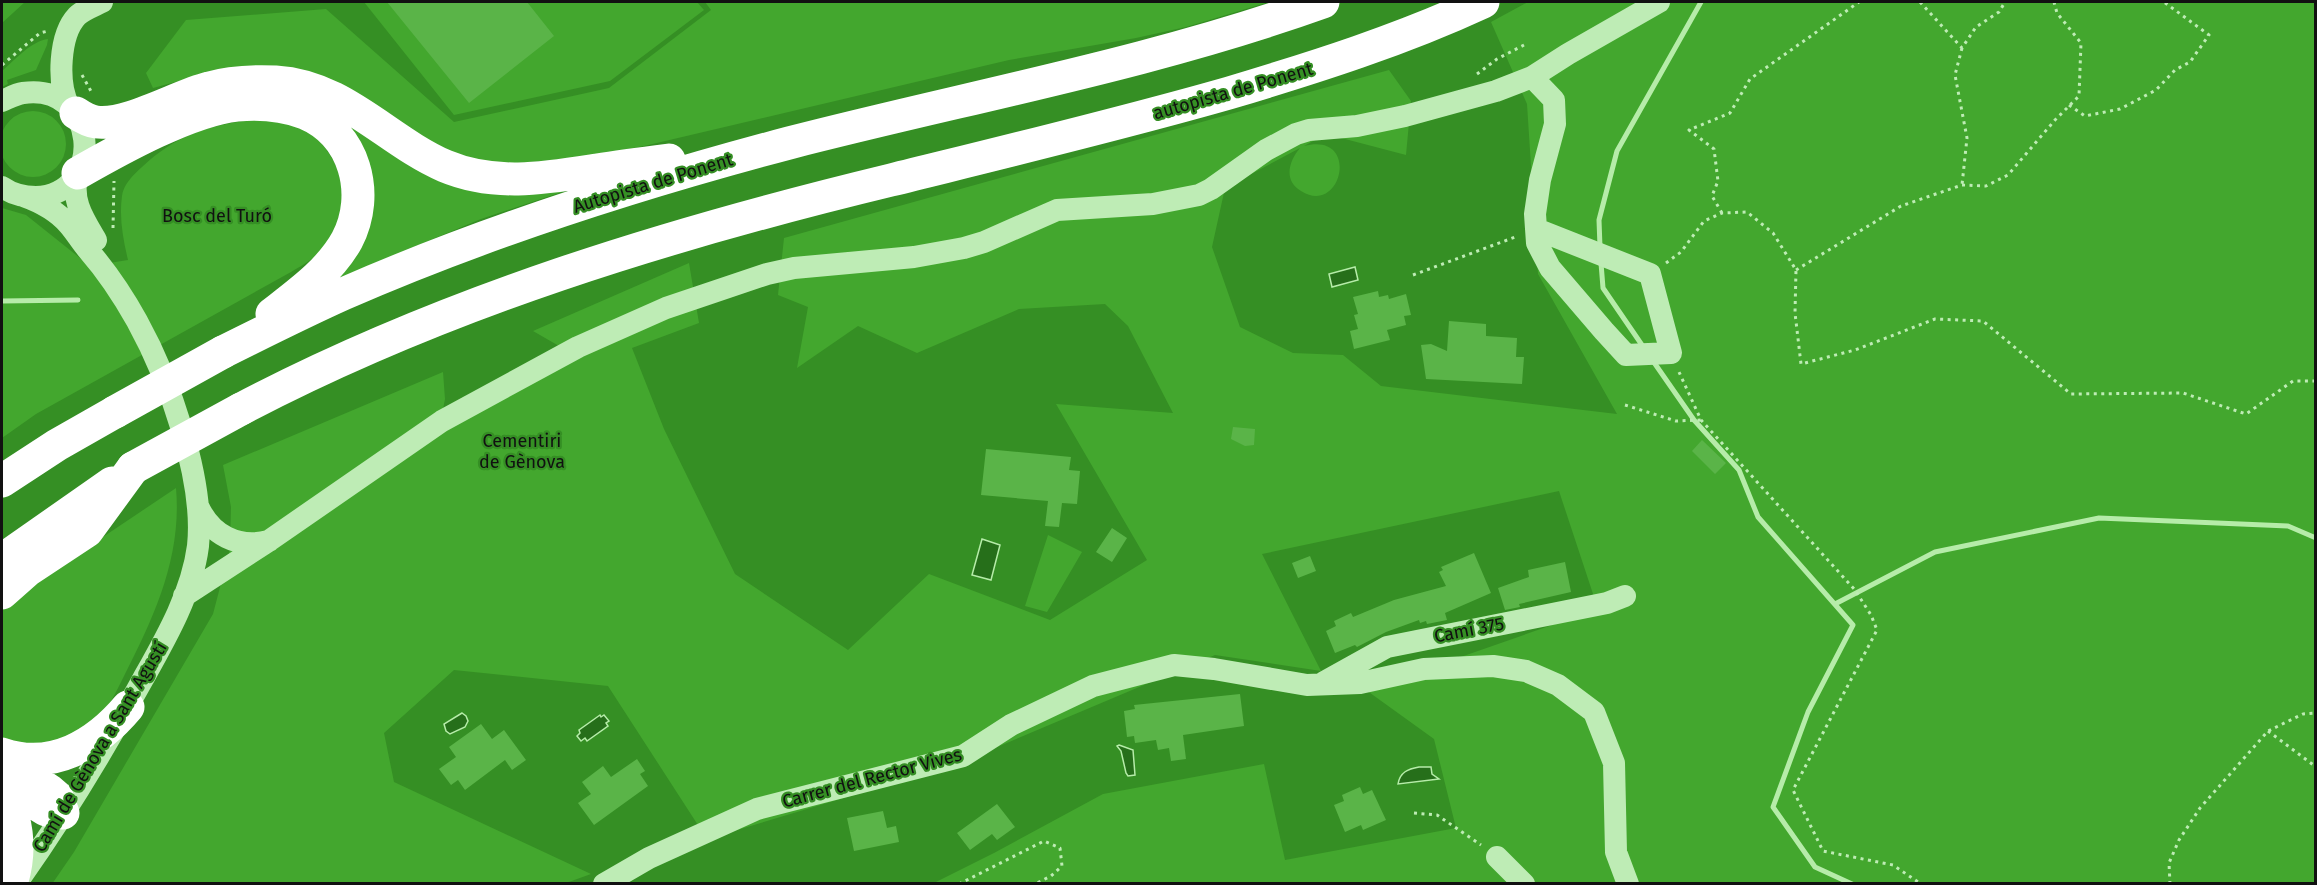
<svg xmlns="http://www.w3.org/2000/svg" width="2317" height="885" viewBox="0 0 2317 885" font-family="'Fira Sans',sans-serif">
  <rect width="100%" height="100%" fill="#358f24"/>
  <path fill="#43a72e" d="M 2,2 L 25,2 L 2,23 Z
    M 364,2 L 697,2 L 704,10 L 610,81 L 454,115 Z
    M 705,2 L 1269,2 L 1186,27 L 1136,38 L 1009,60 L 644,146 L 579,158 L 492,165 L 209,73 L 153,88 L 146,73 L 186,20 L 326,9 L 454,122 L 609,88 L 711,10 Z
    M 1528,2 L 2315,2 L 2315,883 L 934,883 L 994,853 L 1103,794 L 1264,764 L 1285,860 L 1456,828 L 1434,739 L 1366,690 L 1598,609 L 1559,491 L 1262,554 L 1321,671 L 1215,655 L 957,764 L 707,839 L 608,686 L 454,670 L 384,733 L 394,782 L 591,874 L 566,883 L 52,884 L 74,852 L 213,614 L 230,549 L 231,507 L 223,465 L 443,372 L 445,399 L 439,429 L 559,346 L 533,331 L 689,263 L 699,323 L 632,348 L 664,429 L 735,574 L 848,650 L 929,574 L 1050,620 L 1147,560 L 1056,404 L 1173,413 L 1128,326 L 1105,304 L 1019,309 L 917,353 L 858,326 L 797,368 L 808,307 L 778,295 L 784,238 L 1389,70 L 1411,101 L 1406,155 L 1326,134 L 1304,146 C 1361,131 1342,217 1301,191 C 1283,180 1289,161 1300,148 L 1225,188 L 1212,247 L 1240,327 L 1293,353 L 1343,355 L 1381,386 L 1617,414 L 1538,274 L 1527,104 L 1491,22 Z
    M 48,39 L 47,45 L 36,70 L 7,80 L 8,84 L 2,87 L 2,71 C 14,61 31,41 48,39 Z
    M 321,105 L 404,159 L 601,179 L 481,219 L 322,285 L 368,208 Z
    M0 144a33 33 0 1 1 66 0a33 33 0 1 1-66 0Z
    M 250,120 C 268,120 288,121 305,129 C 313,133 320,141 325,148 C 350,179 346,220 322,250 C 314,259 301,266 291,272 L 36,414 L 2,438 L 2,208 L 26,215 L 90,266 L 128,260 C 123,239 119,218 122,196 C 123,185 134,174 142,167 C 175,136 206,126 250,120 Z
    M 176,488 C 182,556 155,615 125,674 C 116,692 108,711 92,724 C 86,729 55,744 47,745 C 33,747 16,741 2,740 L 2,610 L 18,594 Z
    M 1048,535 L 1082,552 L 1047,612 L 1025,606 Z"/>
  <path fill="#266f1a" stroke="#b6eca9" stroke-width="1.5" d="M 1355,267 L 1358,280 L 1332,287 L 1329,274 Z
    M 982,539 L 1000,545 L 991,580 L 972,575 Z
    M 462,713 L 466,716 L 468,721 L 465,727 L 450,734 L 446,731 L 444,724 Z
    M 600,715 L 601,717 L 604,715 L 609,721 L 606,723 L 608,726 L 587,741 L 585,738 L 581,741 L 577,736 L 580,733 L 579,730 Z
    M 1119,745 L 1133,750 L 1135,775 L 1128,776 L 1126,773 L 1121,751 L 1117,746 Z
    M 1419,767 L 1431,767 L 1432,774 L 1439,779 L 1398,784 C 1400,772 1408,769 1419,767 Z"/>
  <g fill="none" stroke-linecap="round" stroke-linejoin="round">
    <path stroke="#b6eca9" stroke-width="5" d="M 1600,247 L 1599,220 L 1617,151 L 1701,2
      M 1601,263 L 1603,288 L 1644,348
      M 2,301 L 78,300
      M 1653,361 L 1694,420 L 1739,470 L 1758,517 L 1853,625 L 1808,712 L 1773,807 L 1815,867 L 1852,884
      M 1835,604 L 1935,552 L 2099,518 L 2288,526 L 2316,538"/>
  </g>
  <path fill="#5ab448" d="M 387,2 L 527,2 L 554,36 L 469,103 Z
    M 1378,291 L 1379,297 L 1388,295 L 1389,299 L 1406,294 L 1411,315 L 1404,316 L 1406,325 L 1387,330 L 1390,340 L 1354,349 L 1350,331 L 1358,329 L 1354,315 L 1358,314 L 1353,297 Z
    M 1449,321 L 1486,324 L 1486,336 L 1517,338 L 1516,357 L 1524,357 L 1522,384 L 1426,379 L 1421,345 L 1431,344 L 1447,351 Z
    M 1233,427 L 1255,429 L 1254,445 L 1245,446 L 1231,439 Z
    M 1702,440 L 1726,463 L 1715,474 L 1692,451 Z
    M 986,449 L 1071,457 L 1069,470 L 1080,471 L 1077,504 L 1062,503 L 1059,527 L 1045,526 L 1048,501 L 981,495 Z
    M 1112,528 L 1127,538 L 1112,562 L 1096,552 Z
    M 1474,553 L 1491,593 L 1445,613 L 1447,620 L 1427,624 L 1426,621 L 1420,623 L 1419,620 L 1386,632 L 1357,647 L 1355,645 L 1335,653 L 1326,631 L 1336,626 L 1334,621 L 1351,613 L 1353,617 L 1394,600 L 1446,586 L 1439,572 L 1443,570 L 1441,567 Z
    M 1310,556 L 1316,571 L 1298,578 L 1292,563 Z
    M 1565,562 L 1571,592 L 1519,604 L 1520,607 L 1505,610 L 1498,588 L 1529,577 L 1528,570 Z
    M 1240,694 L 1244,726 L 1183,735 L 1186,759 L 1171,761 L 1169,748 L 1158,750 L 1156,740 L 1135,743 L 1134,736 L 1127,737 L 1124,711 L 1135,709 L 1134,705 Z
    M 481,724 L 492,739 L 504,730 L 526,760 L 512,770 L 505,760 L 465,790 L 458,780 L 451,785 L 439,769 L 456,757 L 449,747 Z
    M 637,759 L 645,771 L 640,774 L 648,786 L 594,825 L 578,803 L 591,794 L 582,782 L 603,766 L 611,777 Z
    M 1360,787 L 1363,794 L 1372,790 L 1386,820 L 1363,830 L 1361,825 L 1345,832 L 1334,805 L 1344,801 L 1342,795 Z
    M 997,804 L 1015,827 L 997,840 L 992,834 L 970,850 L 957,833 Z
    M 883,811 L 887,828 L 896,826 L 899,842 L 854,851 L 847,818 Z"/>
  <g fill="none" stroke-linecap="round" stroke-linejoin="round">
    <path stroke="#beecb5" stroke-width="3" stroke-dasharray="3 4.5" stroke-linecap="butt" d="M 1920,2 L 1962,48 L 1976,27 L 1999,12 L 2005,2
      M 1962,48 L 1955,75 L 1967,138 L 1962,185
      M 2,65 L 40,33 L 48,31
      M 1477,74 L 1497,59 L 1524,45
      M 82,75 L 92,93
      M 2069,105 L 2085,116 L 2120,109 L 2156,90 L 2175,70 L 2190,62 L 2209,35 L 2164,2
      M 1722,213 L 1712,196 L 1718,181 L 1714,149 L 1689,130 L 1730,113 L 1750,79 L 1859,2
      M 113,228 L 114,181
      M 1666,263 L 1681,252 L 1704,221 L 1722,213 L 1747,212 L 1773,233 L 1796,270 L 1795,313 L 1801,364 L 1855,350 L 1935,319 L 1983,321 L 2071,394 L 2183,393 L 2246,414 L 2293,381 L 2316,381
      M 1796,270 L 1901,206 L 1962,185 L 1986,186 L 2008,175 L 2055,120 L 2079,96 L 2081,43 L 2057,13 L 2054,2
      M 1413,275 L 1518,236
      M 1679,372 L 1701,420 L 1855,590 L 1871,615 L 1877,630 L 1793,790 L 1823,851 L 1893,865 L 1921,884
      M 1625,405 L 1676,421 L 1701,420
      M 2268,731 L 2316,767
      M 1414,813 L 1437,815 L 1481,845
      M 959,884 L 1044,841 L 1060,848 L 1062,866 L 1051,876 L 1035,884
      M 2170,884 L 2169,863 L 2179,840 L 2200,808 L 2268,731 L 2303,714 L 2316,713"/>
    <path stroke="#beecb5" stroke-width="22" d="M 1532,77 L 1554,100 L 1555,124 L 1540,180 L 1535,214 L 1537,243 L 1550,268 L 1604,331 L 1626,355 L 1671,353 L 1650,274 L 1536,229
      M 2,101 C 9,98 16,94 23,93 C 98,82 107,194 36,197 C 23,197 12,194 2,187
      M 69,106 C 57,84 59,35 77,16 C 83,10 94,6 102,2
      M 78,173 C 70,199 83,218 96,240
      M 198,506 C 211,535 238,549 269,541
      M 184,596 L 270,540 L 442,421 L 578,347 L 666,308 L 767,274 L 794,268 L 914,257 L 964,248 L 984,242 L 1057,210 L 1153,204 L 1199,195 L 1211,189 L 1266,150 L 1296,134 L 1309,130 L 1357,126 L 1405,116 L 1496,91 L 1532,77 L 1568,54 L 1659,2
      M 1324,682 L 1387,647 L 1607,603 L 1625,596
      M 1497,857 L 1524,884
      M 16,884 C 63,818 104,750 143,679 C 166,638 192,593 198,546 C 205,479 169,379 137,321 C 122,294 108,273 88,250 C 81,242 76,233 69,225 C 57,211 40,202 23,196
      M 604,884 L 649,858 L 757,809 L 963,756 L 1011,725 L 1093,686 L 1174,665 L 1214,669 L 1307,685 L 1360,683 L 1424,669 L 1493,666 L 1526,671 L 1558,685 L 1594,712 L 1614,763 L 1616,852 L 1628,884"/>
    <path stroke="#fff" stroke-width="33" d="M 76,113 C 82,117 89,121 96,122 C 128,126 177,96 209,88 C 230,82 254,81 276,82 C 344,86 387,141 445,166 C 495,187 546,178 597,170 C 621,166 645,163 669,160
      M 78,173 C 120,149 190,110 237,105 C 260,103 284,105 305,113 C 355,134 371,194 347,240 C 330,271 299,293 272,314
      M 223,352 C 263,332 303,312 343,294 C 487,231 638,183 789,143 C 967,97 1150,64 1323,2
      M 241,409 C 445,302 668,234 891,180 C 1004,152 1117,125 1229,93 C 1316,67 1401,40 1483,2
      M 2,481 L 57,445 L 115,412
      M 2,560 L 112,483
      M 2,593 L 28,570 L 87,531 L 133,468
      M 2,754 C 52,771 96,745 128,707
      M 2,759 L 50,791 L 57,797 L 63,813 L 46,810 L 2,783
      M 2,789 C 18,820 22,850 11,884"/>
    <path stroke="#fff" stroke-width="33" d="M 115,412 L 223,352
      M 133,468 L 241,409"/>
  </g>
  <g text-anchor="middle" stroke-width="4.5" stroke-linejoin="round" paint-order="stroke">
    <g font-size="18" fill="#111" stroke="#358f24">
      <text transform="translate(1233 91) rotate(-16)" y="6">autopista de Ponent</text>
      <text transform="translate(653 183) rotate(-17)" y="6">Autopista de Ponent</text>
      <text transform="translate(1469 630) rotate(-11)" y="6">Camí 375</text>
      <text transform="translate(100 747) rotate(-59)" y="6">Camí de Gènova a Sant Agustí</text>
      <text transform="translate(872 778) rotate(-15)" y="6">Carrer del Rector Vives</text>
    </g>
    <g font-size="18" fill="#111" stroke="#358f24">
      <text x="217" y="222">Bosc del Turó</text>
      <text x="522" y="447">Cementiri<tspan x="522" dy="21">de Gènova</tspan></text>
    </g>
  </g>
  <rect width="2317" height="885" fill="none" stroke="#111111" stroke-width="6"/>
</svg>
